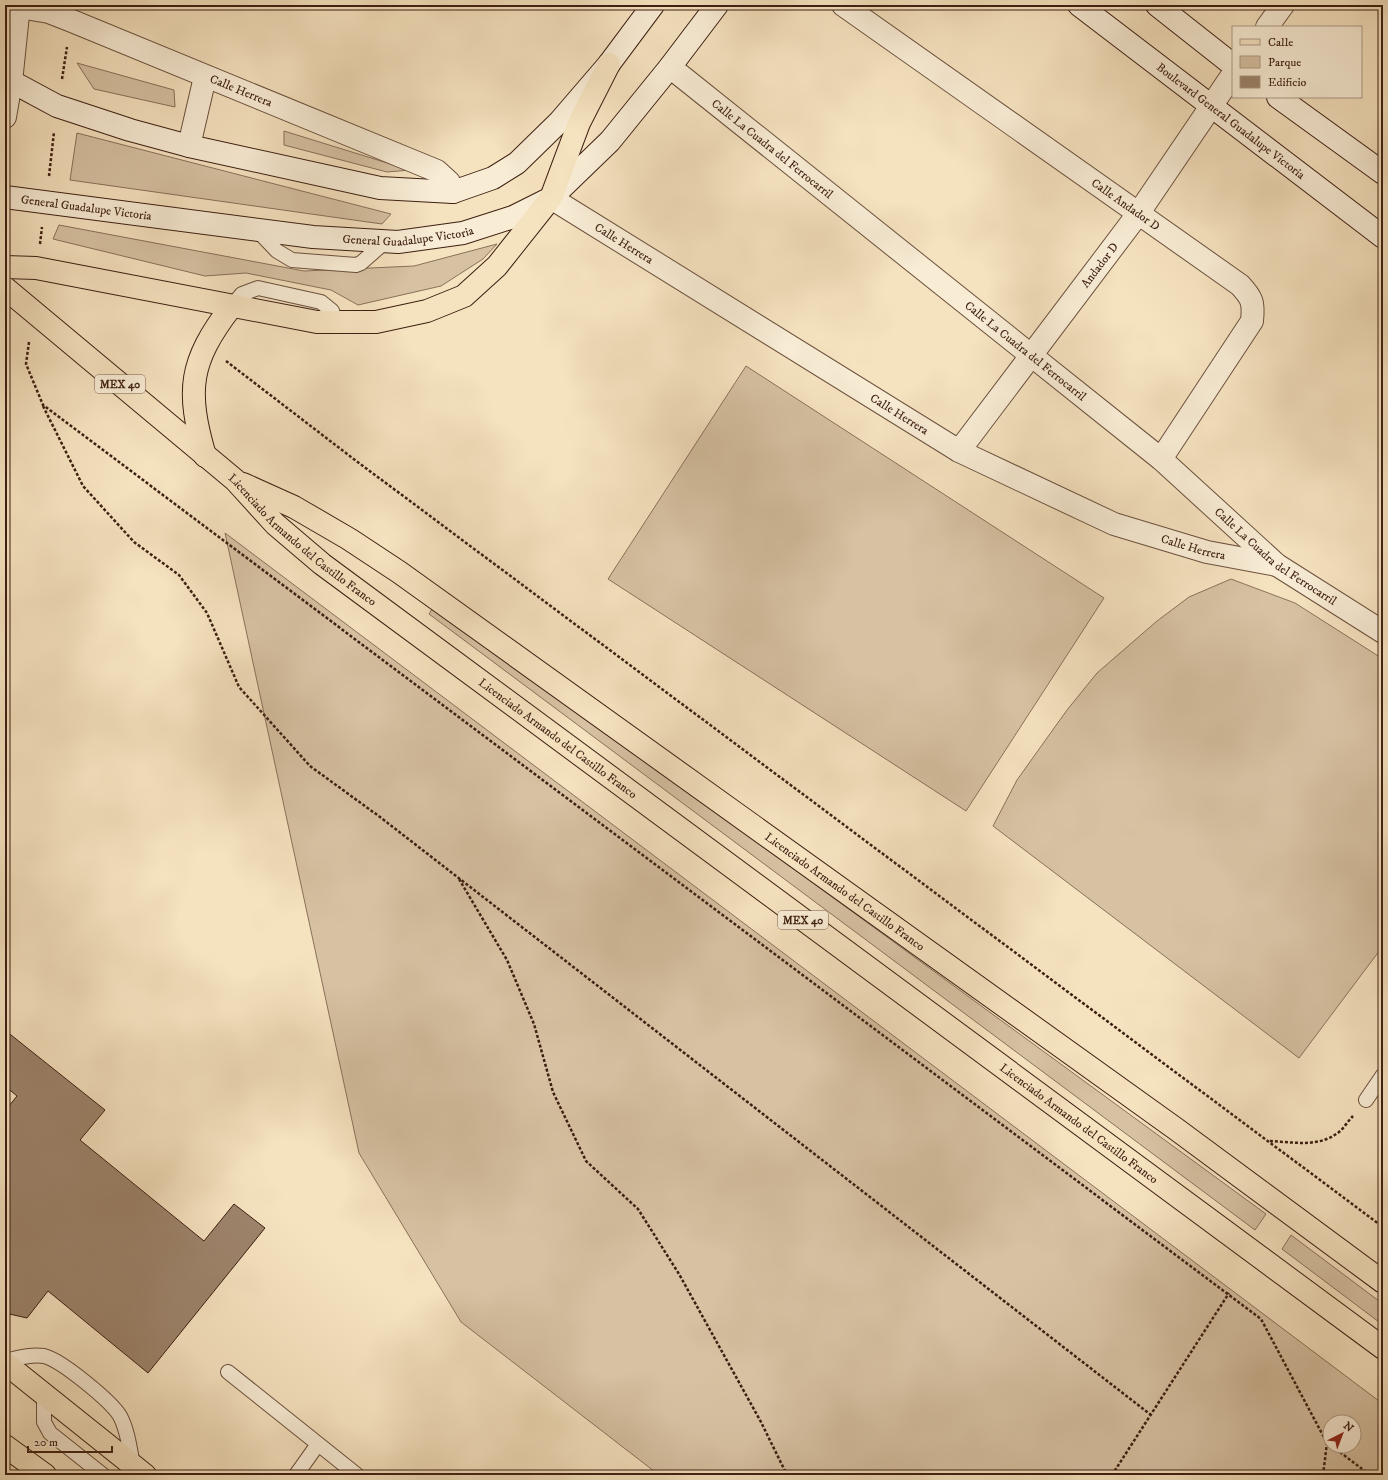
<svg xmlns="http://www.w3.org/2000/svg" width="1388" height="1480" viewBox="0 0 1388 1480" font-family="'IM FELL DW Pica',serif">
  <rect width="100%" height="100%" fill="#f5e2bf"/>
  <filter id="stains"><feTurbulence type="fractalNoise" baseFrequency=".005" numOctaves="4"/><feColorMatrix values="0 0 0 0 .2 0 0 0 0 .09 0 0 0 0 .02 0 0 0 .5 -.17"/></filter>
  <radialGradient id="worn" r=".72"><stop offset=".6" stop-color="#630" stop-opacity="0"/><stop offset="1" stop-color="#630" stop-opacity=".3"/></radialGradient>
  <path fill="#d6c1a2" stroke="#8a705a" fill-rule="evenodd" d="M 77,63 L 174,90 L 175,107 L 94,89 Z
    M 284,131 L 410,170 L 387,172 L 284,145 Z
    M 77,133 L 391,214 L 382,224 L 70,180 Z
    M 59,225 L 304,271 L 414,266 L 497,244 L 483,259 L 441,286 L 358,305 L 331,290 L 246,273 L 205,276 L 53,239 Z
    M 746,366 L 1104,598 L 966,811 L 608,579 Z
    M 225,533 L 1383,1404 L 1383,1475 L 659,1475 L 461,1322 L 359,1153 ZM 1330,1422 L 1354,1422 L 1354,1446 L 1330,1446 Z
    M 1231,579 L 1295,603 L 1383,659 L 1383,946 L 1299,1058 L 993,826 L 1017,780 L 1067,710 L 1097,673 L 1157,621 L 1189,597 Z
    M 434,606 L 1266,1214 L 1255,1230 L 429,614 Z
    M 1291,1235 L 1383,1304 L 1383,1325 L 1282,1249 Z"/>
  <path fill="#9d846c" stroke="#3d1f12" d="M 6,1031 L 105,1110 L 80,1140 L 204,1241 L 234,1204 L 265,1228 L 148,1373 L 48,1291 L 27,1318 L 5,1313 L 5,1111 L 17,1096 L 5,1086 Z"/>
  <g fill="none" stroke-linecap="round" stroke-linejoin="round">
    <g stroke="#6b503d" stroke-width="16">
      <path id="service" d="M 256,229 L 277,251 L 292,260 L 356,265 L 361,263 L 386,241
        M 231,307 L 242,294 L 258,288 L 321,302 L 332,311 L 336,323
        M 1366,1100 L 1383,1075
        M 5,1361 C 18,1358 31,1354 44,1356 C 61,1360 111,1401 120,1416 C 128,1431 130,1450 133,1466
        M 228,1372 L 357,1475
        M 44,1395 L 44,1422 L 50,1433 L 103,1475
        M 296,1475 L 318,1444"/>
    </g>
    <g stroke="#6b503d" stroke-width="24">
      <g id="minor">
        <path id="s1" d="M 843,5 L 1240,285 C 1252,298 1254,302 1252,321 L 1161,459"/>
        <path id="s2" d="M 19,7 L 49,12 L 72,21 L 437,171 L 449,182 L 453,192"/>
        <path d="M 1267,27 L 1283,5"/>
        <path id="s3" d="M 670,67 L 1161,459 L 1277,565 L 1383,632"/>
        <path d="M 5,117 L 11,82 L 19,5"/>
        <path d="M 189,146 L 205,77"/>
        <path id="s4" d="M 551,198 L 959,451 L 1114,524 L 1207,552 L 1277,565"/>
        <path id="s5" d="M 959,451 L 1138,214 L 1233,74"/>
      </g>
    </g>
    <g stroke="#3d1f12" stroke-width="24">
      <g id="secondary">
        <path id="s6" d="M 1079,5 L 1383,237"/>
        <path d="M 1157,5 L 1233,65"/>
        <path d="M 5,78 L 57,106 L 130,130 L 189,146 L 380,188 L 453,192 L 493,178 L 517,163 L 560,121 L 609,64 L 653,5"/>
        <path d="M 1278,97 L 1383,173"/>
        <path id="s7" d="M 5,197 L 313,237 L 398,242 L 463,233 L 513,217 L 551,198 L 610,141 L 670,67 L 717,5"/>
      </g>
    </g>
    <g stroke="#3d1f12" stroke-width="24">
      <g id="primary">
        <path d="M 5,267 L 36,268 L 317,322 L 376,322 L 427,311 L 464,296 L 497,266 L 551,198 L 579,123 L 609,64"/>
        <path id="s8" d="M 5,288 L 235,480 L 275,524 L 322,564 L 1383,1348"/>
        <path d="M 205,456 C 186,390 189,362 231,307"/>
        <path id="s9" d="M 243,484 L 294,507 L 349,539 L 399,572 L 1176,1129 L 1383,1282"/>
        <path d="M 5,1363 L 145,1475"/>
        <path d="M 5,1446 L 45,1475"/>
      </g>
    </g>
    <path stroke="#3d1f12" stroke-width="2.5" stroke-dasharray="3 2" stroke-linecap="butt" d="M 62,79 L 67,47
      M 49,176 L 54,132
      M 40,244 L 42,227
      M 29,342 L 26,364 L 43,405 L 1261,1319 L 1327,1443 L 1330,1445
      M 226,361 L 355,460 L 1383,1227
      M 43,406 L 83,486 L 134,542 L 179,575 L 207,613 L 239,687 L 310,766 L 380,817 L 1151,1415
      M 459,879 L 507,960 L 534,1024 L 553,1092 L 586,1161 L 638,1209 L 679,1274 L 761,1422 L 787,1475
      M 1270,1141 C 1293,1142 1319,1148 1339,1132 C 1344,1128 1348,1121 1353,1116
      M 1332,1446 L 1370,1475
      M 1112,1475 L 1229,1293
      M 1323,1475 L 1327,1443"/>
    <use href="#service" stroke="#f8ecd5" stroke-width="14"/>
    <use href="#minor" stroke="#f8ecd5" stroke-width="22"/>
    <use href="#secondary" stroke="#f8ecd5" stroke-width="22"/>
    <use href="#primary" stroke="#f5e2bf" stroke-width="22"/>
  </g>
  <g text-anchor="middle" stroke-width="3.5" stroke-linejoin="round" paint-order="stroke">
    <g fill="#f8ecd5" stroke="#755c4c" stroke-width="1">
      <rect x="95" y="375" width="50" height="18" rx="3"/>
      <rect x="778" y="911" width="50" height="18" rx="3"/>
    </g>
    <g font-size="11" font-weight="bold" fill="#3d1f12">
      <text x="120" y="388">MEX 40</text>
      <text x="803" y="924">MEX 40</text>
    </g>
    <g font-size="12" fill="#3d1f12" stroke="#f8ecd5">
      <text dy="4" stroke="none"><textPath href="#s2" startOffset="238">Calle Herrera</textPath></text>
      <text dy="4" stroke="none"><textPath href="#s6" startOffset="191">Boulevard General Guadalupe Victoria</textPath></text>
      <text dy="4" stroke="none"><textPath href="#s3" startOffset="131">Calle La Cuadra del Ferrocarril</textPath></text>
      <text dy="4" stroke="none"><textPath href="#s1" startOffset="346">Calle Andador D</textPath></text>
      <text dy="4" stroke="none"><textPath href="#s7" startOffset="82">General Guadalupe Victoria</textPath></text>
      <text dy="4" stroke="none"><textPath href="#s7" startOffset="406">General Guadalupe Victoria</textPath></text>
      <text dy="4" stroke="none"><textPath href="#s4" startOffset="86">Calle Herrera</textPath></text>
      <text dy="4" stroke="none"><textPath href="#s5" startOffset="233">Andador D</textPath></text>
      <text dy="4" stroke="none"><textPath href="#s3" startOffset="455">Calle La Cuadra del Ferrocarril</textPath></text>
      <text dy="4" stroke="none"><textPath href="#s4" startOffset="410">Calle Herrera</textPath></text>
      <text dy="4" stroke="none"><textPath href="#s8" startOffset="390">Licenciado Armando del Castillo Franco</textPath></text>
      <text dy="4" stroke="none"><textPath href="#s4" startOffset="734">Calle Herrera</textPath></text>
      <text dy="4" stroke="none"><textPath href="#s3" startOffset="779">Calle La Cuadra del Ferrocarril</textPath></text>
      <text dy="4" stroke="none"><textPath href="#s8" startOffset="714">Licenciado Armando del Castillo Franco</textPath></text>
      <text dy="4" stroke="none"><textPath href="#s9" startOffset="728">Licenciado Armando del Castillo Franco</textPath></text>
      <text dy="4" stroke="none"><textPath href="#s8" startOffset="1362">Licenciado Armando del Castillo Franco</textPath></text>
    </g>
  </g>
  <rect width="1388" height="1480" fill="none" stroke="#f5e2bf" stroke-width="20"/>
  <rect x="6" y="6" width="1376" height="1468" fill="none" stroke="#3d1f12" stroke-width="2"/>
  <rect x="10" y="10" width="1368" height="1460" fill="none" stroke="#3d1f12"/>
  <rect x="1232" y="26" width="130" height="72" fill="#f8ecd5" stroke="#ad9a87"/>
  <rect x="1240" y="39" width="20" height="6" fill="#f5e2bf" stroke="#ad9a87"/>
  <text x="1268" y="46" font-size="12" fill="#3d1f12">Calle</text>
  <rect x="1240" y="56" width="20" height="12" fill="#d6c1a2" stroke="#ad9a87"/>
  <text x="1268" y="66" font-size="12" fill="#3d1f12">Parque</text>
  <rect x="1240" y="76" width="20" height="12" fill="#9d846c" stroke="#ad9a87"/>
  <text x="1268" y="86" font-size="12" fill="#3d1f12">Edificio</text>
  <g transform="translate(1342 1434) rotate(42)"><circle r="19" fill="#f8ecd5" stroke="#ad9a87"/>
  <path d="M0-3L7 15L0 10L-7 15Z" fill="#8f2418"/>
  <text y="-6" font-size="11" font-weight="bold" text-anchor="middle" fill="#3d1f12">N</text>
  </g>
  <path d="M28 1446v6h84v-6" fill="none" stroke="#3d1f12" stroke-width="2"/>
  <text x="34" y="1446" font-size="12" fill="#3d1f12" stroke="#f8ecd5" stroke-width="3" paint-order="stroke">20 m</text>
  <rect width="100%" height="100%" filter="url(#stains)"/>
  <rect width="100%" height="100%" fill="url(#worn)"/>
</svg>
